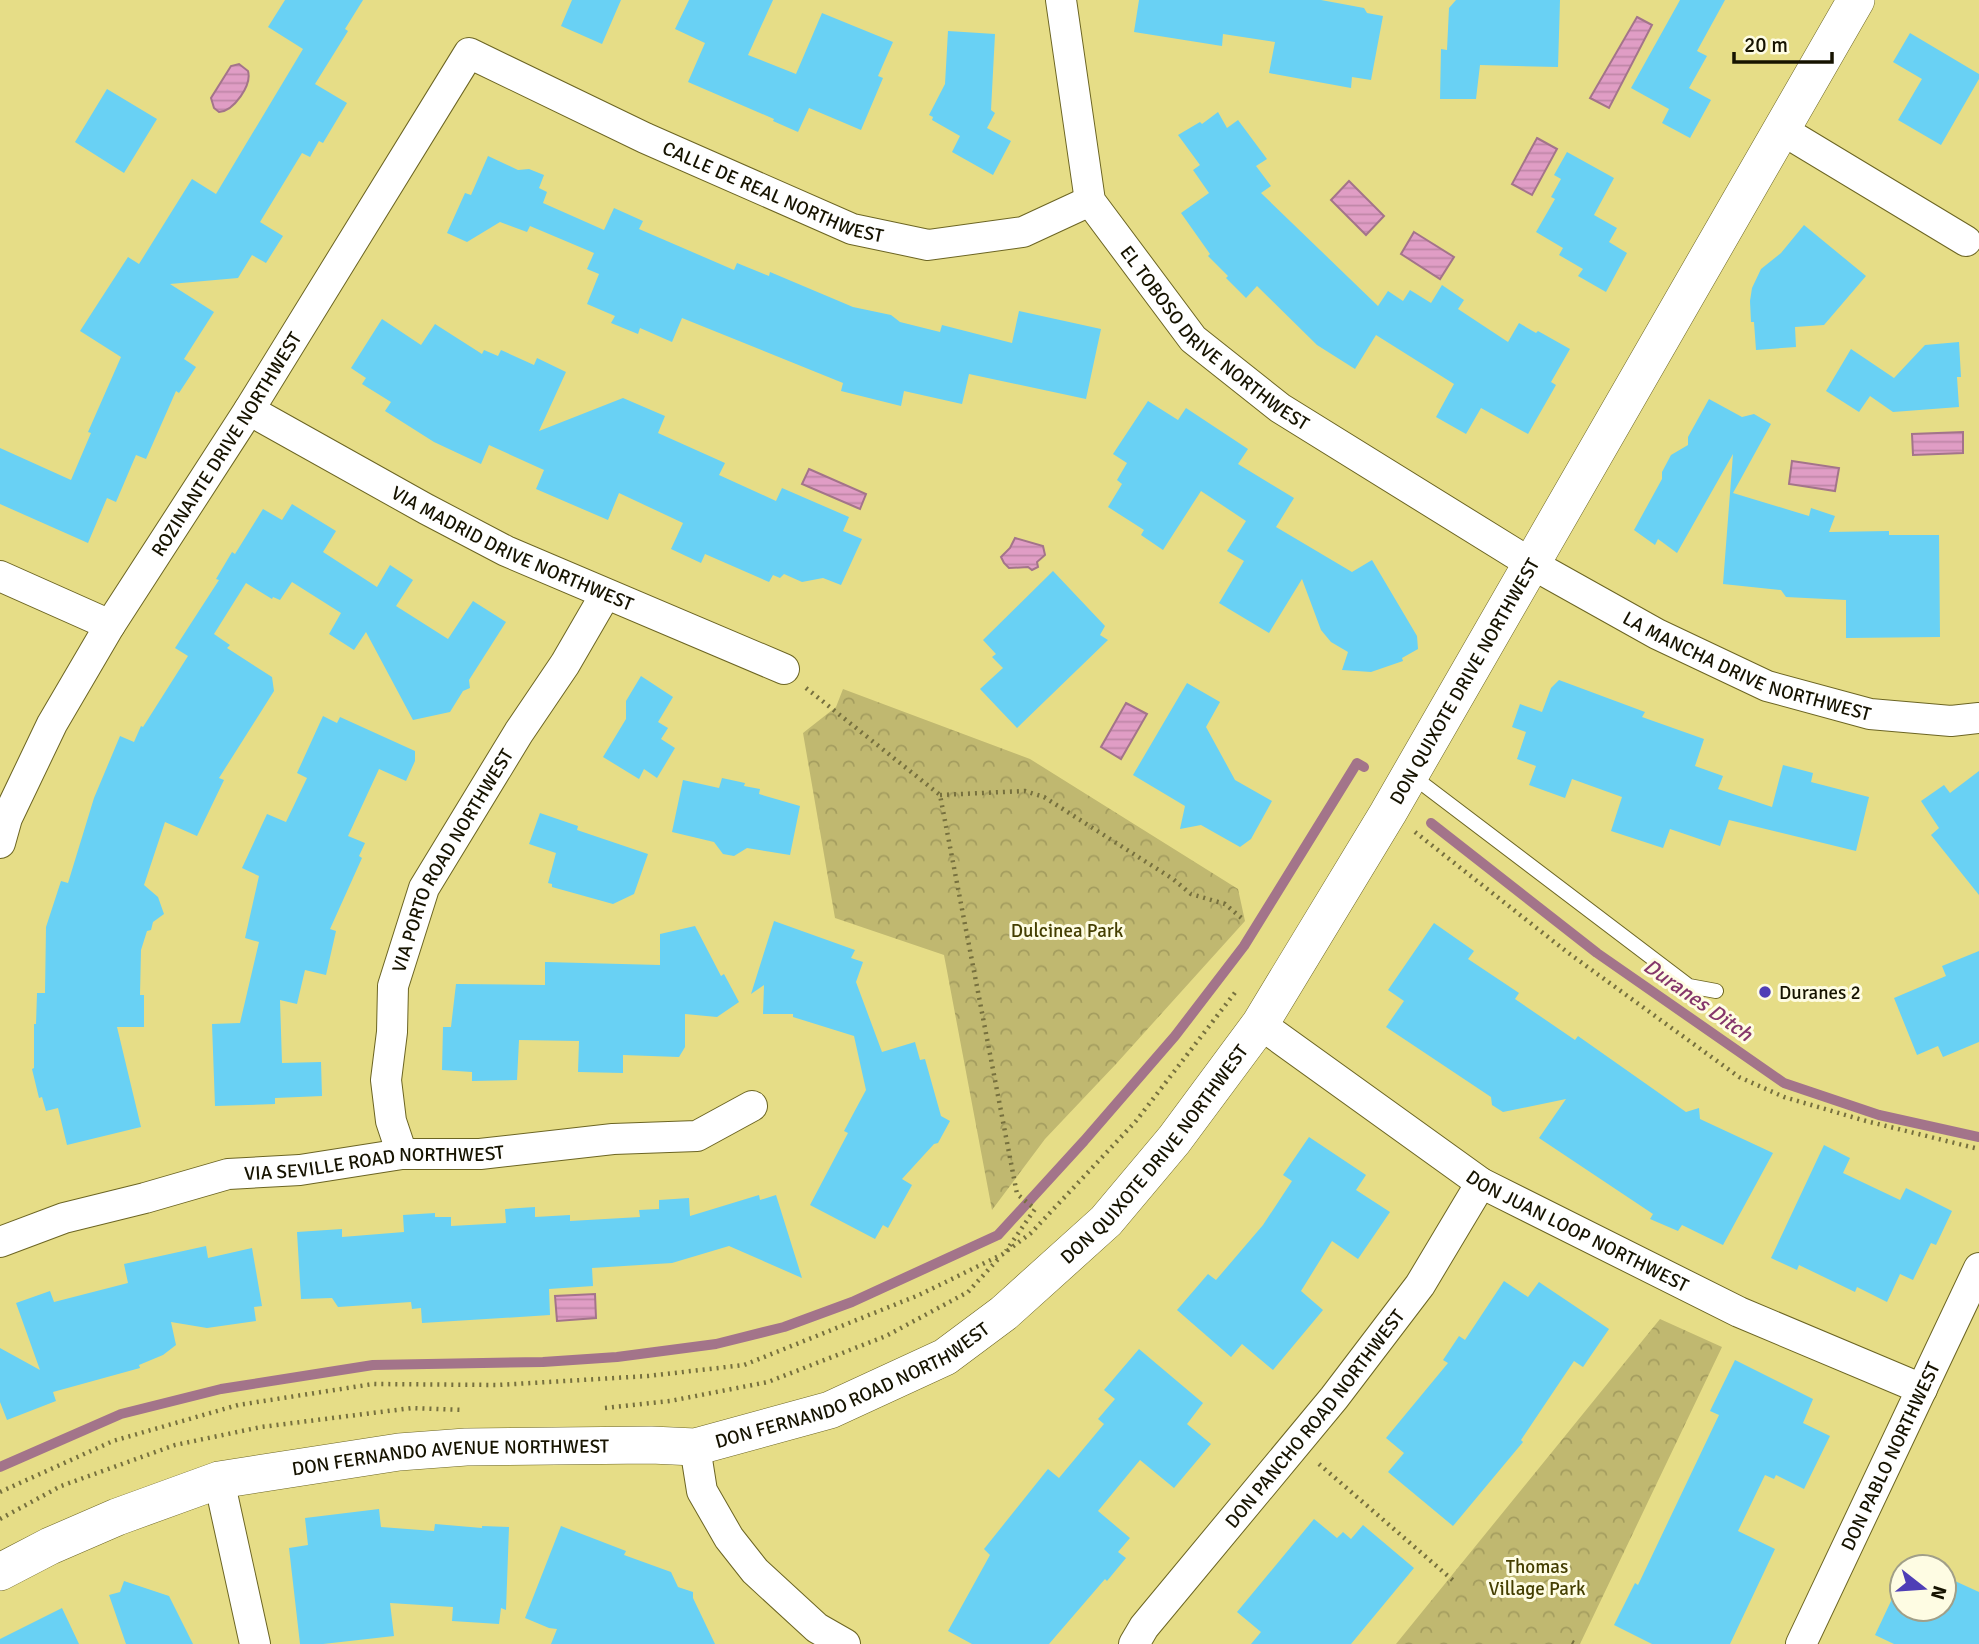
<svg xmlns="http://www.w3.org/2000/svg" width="1979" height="1644" viewBox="0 0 1979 1644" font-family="Signika,sans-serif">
  <defs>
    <pattern id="park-crowns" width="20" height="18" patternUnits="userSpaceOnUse" patternTransform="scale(1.75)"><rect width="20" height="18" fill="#c0b870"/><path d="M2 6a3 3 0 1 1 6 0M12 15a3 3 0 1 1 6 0" fill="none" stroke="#a49d5f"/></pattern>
    <pattern id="water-rules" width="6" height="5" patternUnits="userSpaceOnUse" patternTransform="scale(1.75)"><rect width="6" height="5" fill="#e09dc5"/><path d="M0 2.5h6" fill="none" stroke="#bf86a7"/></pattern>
  </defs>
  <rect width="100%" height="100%" fill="#e6dd87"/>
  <path fill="url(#park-crowns)" d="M 843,689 L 1030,759 L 1238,889 L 1245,921 L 1116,1064 L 1045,1139 L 992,1210 L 944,955 L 835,918 L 803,733 L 836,707 Z
    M 1660,1319 L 1722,1347 L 1580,1644 L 1396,1644 Z"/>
  <path fill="url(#water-rules)" stroke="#a3748a" stroke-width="2" d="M 1637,17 L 1652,25 L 1609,108 L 1590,98 Z
    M 239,64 L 248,71 C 252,85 234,111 219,112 L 214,108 L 211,98 L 231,66 Z
    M 1537,138 L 1557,149 L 1532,195 L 1512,184 Z
    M 1349,181 L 1384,216 L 1366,235 L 1331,200 Z
    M 1414,232 L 1454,257 L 1440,279 L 1401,254 Z
    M 1963,432 L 1963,453 L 1913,455 L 1912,434 Z
    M 1792,461 L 1839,468 L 1835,491 L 1789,484 Z
    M 809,469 L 866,494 L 860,509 L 802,484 Z
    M 1015,538 L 1043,546 L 1045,555 L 1037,562 L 1038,567 L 1032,570 L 1028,567 L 1009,568 L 1004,563 L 1001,557 L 1010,548 Z
    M 1126,703 L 1147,714 L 1121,759 L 1101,747 Z
    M 595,1294 L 596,1318 L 557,1321 L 555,1296 Z"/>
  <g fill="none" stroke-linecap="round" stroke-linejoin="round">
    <path stroke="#a3748a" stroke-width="10" d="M 1431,823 L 1597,953 L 1784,1083 L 1879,1115 L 1979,1137
      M 0,1467 L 121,1414 L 221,1389 L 373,1365 L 543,1362 L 617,1357 L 716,1344 L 784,1327 L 852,1302 L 998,1235 L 1084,1141 L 1175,1036 L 1244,946 L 1357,763 L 1364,767"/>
  </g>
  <path fill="#69d1f4" d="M 285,0 L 363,0 L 345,29 L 348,31 L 315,84 L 347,103 L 323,143 L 319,141 L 310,157 L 302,153 L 260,222 L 283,236 L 266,263 L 252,255 L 238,278 L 170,284 L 214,312 L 184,359 L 196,367 L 179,393 L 176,391 L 146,459 L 136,455 L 116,502 L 107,498 L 88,543 L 0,504 L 0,448 L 71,480 L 91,433 L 88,432 L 121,357 L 80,331 L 128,257 L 139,264 L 192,179 L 216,194 L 303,49 L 268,27 Z
    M 572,0 L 621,0 L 602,44 L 561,26 Z
    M 689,0 L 773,0 L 748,55 L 796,74 L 822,13 L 893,42 L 878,76 L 883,78 L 861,130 L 809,108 L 798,132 L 773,121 L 774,119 L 688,82 L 705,43 L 675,29 Z
    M 1139,0 L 1321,0 L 1364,8 L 1367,13 L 1383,16 L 1371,80 L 1352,77 L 1351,88 L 1269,73 L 1275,42 L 1223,34 L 1222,46 L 1134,32 Z
    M 1456,0 L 1560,0 L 1558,67 L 1480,65 L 1476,99 L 1440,99 L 1441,49 L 1447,50 L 1449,8 Z
    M 1680,0 L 1725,0 L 1697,51 L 1707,56 L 1689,88 L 1711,100 L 1690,138 L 1662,123 L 1669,109 L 1631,88 Z
    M 948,31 L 995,34 L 991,110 L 995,113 L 987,128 L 1011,141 L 993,175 L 952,152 L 960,136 L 932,120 L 933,117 L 929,115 L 945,84 Z
    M 1910,33 L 1979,74 L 1979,79 L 1941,145 L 1898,120 L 1922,79 L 1893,62 Z
    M 107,89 L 157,119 L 124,173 L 75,142 Z
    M 1218,112 L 1227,128 L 1238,120 L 1267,159 L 1256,166 L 1271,186 L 1261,193 L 1378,306 L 1388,291 L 1403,301 L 1410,290 L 1431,303 L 1442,285 L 1464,300 L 1458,309 L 1508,342 L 1519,323 L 1536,333 L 1538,331 L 1570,349 L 1551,382 L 1556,385 L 1528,434 L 1481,408 L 1466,434 L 1436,417 L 1454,384 L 1376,335 L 1355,369 L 1317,345 L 1257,286 L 1246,298 L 1226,278 L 1228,276 L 1208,256 L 1210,254 L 1181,213 L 1209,193 L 1193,170 L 1200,165 L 1178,135 L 1200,122 L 1202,124 Z
    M 1567,152 L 1614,178 L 1594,215 L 1617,228 L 1609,242 L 1627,253 L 1606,292 L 1578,276 L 1583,269 L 1559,255 L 1563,248 L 1536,232 L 1555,199 L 1551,197 L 1561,179 L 1554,175 Z
    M 488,156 L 518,170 L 529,169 L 544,175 L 539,188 L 547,192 L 543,203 L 604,230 L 614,208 L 643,221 L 639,229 L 734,270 L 737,263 L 769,276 L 770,272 L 853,307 L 891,315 L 900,322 L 940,332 L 942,325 L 1012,343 L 1019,311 L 1101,329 L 1086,399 L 969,374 L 962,404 L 904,391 L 901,406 L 841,391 L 843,383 L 682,318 L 672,342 L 640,328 L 638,334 L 611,323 L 615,316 L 587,304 L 599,274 L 587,269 L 594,253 L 530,226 L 527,232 L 500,222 L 467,242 L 447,233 L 465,193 L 471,195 Z
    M 1804,225 L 1866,276 L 1824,325 L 1795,327 L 1796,347 L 1756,350 L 1754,322 L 1751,322 L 1750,301 L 1752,288 L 1761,269 L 1781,253 Z
    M 382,319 L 421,345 L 435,324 L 482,354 L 484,350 L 498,356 L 501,350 L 534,365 L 537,358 L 566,372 L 539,431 L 623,398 L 665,416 L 658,433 L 725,463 L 719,475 L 776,501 L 782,488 L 849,517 L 843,531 L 862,539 L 841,585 L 823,578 L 802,582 L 784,574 L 780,578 L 773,575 L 769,582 L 705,554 L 701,563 L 671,549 L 683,523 L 619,493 L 608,520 L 536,489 L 544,470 L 489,445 L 481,464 L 434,442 L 385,411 L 391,402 L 362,384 L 366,378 L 351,368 Z
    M 1959,342 L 1961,377 L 1957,377 L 1959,407 L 1893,412 L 1870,396 L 1859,412 L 1826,391 L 1851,349 L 1894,378 L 1925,345 Z
    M 1709,399 L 1742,417 L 1754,414 L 1771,424 L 1733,493 L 1809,516 L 1811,508 L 1835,516 L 1829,532 L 1889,531 L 1889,535 L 1939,535 L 1940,637 L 1846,638 L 1846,600 L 1786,597 L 1781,590 L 1723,584 L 1733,454 L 1677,553 L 1658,539 L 1655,545 L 1634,530 L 1662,479 L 1662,472 L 1671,455 L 1688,445 L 1688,437 Z
    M 1148,401 L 1178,420 L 1186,408 L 1248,449 L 1238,464 L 1294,498 L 1276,527 L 1352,572 L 1372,560 L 1417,636 L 1418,649 L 1402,658 L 1403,661 L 1371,672 L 1342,670 L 1348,652 L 1331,642 L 1321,630 L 1302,579 L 1269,633 L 1219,603 L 1244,561 L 1227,551 L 1246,521 L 1201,491 L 1163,550 L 1141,535 L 1144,530 L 1108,507 L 1122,484 L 1117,480 L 1127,463 L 1113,454 Z
    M 292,504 L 336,531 L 323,552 L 377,587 L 390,565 L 413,580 L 396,606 L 448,639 L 473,601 L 506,622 L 469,680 L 470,688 L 463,691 L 450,712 L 413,720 L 366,632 L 354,650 L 329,634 L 341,613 L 292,582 L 280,600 L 273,597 L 272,599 L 246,583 L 214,634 L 230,645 L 227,648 L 272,677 L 274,691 L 219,778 L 224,780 L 197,836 L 165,822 L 144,885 L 158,897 L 164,914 L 153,922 L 151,930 L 147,931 L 141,950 L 140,995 L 144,995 L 144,1027 L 117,1027 L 141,1127 L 67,1145 L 58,1108 L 46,1111 L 42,1097 L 39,1098 L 32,1069 L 34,1068 L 34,1024 L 36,1024 L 37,993 L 45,993 L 46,927 L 61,881 L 68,883 L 94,798 L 120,736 L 134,742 L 141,726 L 143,727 L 188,656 L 175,648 L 219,580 L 216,579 L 232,552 L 235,554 L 263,509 L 282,520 Z
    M 1053,571 L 1105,626 L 1100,635 L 1108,640 L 1017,728 L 980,689 L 1003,668 L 992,657 L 996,654 L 983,640 Z
    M 641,676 L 673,697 L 658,722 L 668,728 L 661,739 L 675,748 L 657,778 L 644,769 L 639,779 L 603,757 L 626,719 L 626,701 Z
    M 1559,680 L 1645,712 L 1642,717 L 1704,739 L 1695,766 L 1723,776 L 1718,789 L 1772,807 L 1783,765 L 1813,773 L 1811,782 L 1869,797 L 1856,851 L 1729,820 L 1720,846 L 1670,829 L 1663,848 L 1611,831 L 1622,797 L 1572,779 L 1565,798 L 1529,785 L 1536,766 L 1517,759 L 1526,732 L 1512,727 L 1520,704 L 1542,712 L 1551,688 Z
    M 1187,683 L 1220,702 L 1206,727 L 1235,780 L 1272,801 L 1251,839 L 1240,847 L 1201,825 L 1180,829 L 1185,806 L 1133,775 Z
    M 323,716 L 337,723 L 340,717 L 415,751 L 415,761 L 406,781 L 379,769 L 348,836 L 365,843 L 359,856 L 362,858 L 330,929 L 336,931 L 326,975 L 305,970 L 297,1004 L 280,1000 L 282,1063 L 321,1062 L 322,1096 L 275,1098 L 275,1104 L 215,1106 L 212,1024 L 240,1023 L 259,942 L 245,938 L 259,876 L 242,868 L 267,814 L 286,822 L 307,778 L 297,773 Z
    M 1979,771 L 1979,895 L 1931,835 L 1939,828 L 1921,801 L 1944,785 L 1950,793 Z
    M 722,778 L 745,783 L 744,786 L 760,789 L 759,794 L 800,806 L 790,855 L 747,848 L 734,856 L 723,854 L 714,842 L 672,832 L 683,780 L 719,788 Z
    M 540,813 L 578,826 L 577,830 L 648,854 L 634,894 L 613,904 L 552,887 L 552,884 L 548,883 L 556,853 L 529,844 Z
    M 774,921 L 855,950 L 851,958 L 863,962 L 856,982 L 882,1052 L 915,1042 L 920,1060 L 925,1059 L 941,1116 L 950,1121 L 938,1143 L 934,1144 L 902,1179 L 912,1185 L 888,1228 L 883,1225 L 875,1239 L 810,1205 L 848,1133 L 844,1131 L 866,1090 L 854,1036 L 793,1017 L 793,1014 L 763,1014 L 764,985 L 751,994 Z
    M 1434,923 L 1474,951 L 1468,959 L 1519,993 L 1515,999 L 1575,1040 L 1578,1036 L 1686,1112 L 1699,1108 L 1700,1119 L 1773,1153 L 1723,1245 L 1682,1225 L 1678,1231 L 1650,1219 L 1653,1214 L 1539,1138 L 1566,1099 L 1503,1112 L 1492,1105 L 1491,1097 L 1386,1027 L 1404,1001 L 1388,990 Z
    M 695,926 L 721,976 L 724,974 L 739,1002 L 717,1017 L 685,1014 L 685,1047 L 679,1057 L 623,1055 L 623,1073 L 578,1072 L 579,1041 L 519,1040 L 517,1080 L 472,1081 L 472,1072 L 442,1070 L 443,1027 L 451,1027 L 456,984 L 545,985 L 545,962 L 660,965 L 660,934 Z
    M 1979,951 L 1979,1042 L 1943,1057 L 1938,1046 L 1917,1055 L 1894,998 L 1946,976 L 1942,966 Z
    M 1309,1137 L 1366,1175 L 1356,1190 L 1390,1212 L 1358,1259 L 1332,1241 L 1301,1291 L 1323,1310 L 1273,1370 L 1242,1344 L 1231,1357 L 1177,1310 L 1208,1274 L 1216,1280 L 1263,1225 L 1292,1181 L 1283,1175 Z
    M 1824,1145 L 1850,1158 L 1843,1173 L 1900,1200 L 1906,1188 L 1952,1211 L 1936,1245 L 1931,1243 L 1913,1280 L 1900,1274 L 1887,1302 L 1857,1287 L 1855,1292 L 1799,1265 L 1797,1270 L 1771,1258 Z
    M 759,1195 L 760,1200 L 776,1195 L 802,1278 L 729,1246 L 672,1263 L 592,1268 L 593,1286 L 549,1289 L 550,1315 L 422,1323 L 421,1308 L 412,1309 L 411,1302 L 338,1307 L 332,1298 L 301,1299 L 297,1232 L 342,1229 L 342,1237 L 404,1232 L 403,1215 L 435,1213 L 435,1217 L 451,1217 L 451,1226 L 506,1223 L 505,1209 L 535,1207 L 535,1217 L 570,1215 L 570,1221 L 640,1217 L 639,1210 L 659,1209 L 659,1200 L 689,1198 L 690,1216 Z
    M 206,1246 L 208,1258 L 252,1248 L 262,1306 L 254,1307 L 256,1321 L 207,1328 L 171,1322 L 176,1345 L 163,1355 L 139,1365 L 140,1368 L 53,1392 L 56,1401 L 7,1420 L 0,1402 L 0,1348 L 40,1370 L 16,1303 L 50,1291 L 54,1302 L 128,1283 L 124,1264 Z
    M 1504,1281 L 1528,1297 L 1539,1282 L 1609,1329 L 1583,1367 L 1574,1361 L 1521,1440 L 1523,1442 L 1453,1526 L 1388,1472 L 1404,1453 L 1386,1438 L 1448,1363 L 1443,1360 L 1459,1336 L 1465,1340 Z
    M 1139,1349 L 1203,1403 L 1187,1424 L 1211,1444 L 1174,1488 L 1140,1460 L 1098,1511 L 1130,1538 L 1118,1552 L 1126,1558 L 1107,1581 L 1105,1579 L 1049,1644 L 972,1644 L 948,1631 L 990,1555 L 984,1549 L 1048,1469 L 1059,1478 L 1104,1424 L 1098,1419 L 1115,1399 L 1104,1390 Z
    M 1735,1360 L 1813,1399 L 1803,1423 L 1830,1436 L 1804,1489 L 1776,1475 L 1774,1479 L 1765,1475 L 1738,1531 L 1775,1549 L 1730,1644 L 1652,1644 L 1614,1625 L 1635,1583 L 1638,1585 L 1719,1415 L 1710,1411 Z
    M 379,1509 L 381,1527 L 434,1531 L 435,1524 L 482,1528 L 482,1526 L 509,1527 L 506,1610 L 501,1608 L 499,1624 L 452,1621 L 453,1607 L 390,1603 L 394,1636 L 323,1644 L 300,1644 L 289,1548 L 308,1545 L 305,1518 Z
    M 1314,1519 L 1337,1538 L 1343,1532 L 1351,1539 L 1363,1525 L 1414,1568 L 1351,1644 L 1251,1644 L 1261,1632 L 1237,1612 Z
    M 561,1526 L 626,1551 L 624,1555 L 671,1572 L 678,1587 L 693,1592 L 693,1598 L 715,1644 L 551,1644 L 557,1629 L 549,1628 L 525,1618 Z
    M 1944,1576 L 1979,1592 L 1979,1644 L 1894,1644 L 1875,1635 L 1900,1582 L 1902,1609 L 1944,1609 Z
    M 124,1581 L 169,1596 L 193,1644 L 126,1644 L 109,1595 L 120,1592 Z
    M 62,1608 L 79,1644 L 0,1644 L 0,1639 Z"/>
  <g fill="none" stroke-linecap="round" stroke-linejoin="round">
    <g stroke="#6c6523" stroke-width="16">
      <path id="service" d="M 1411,775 L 1689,986 L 1716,991"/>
    </g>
    <g stroke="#6c6523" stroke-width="32">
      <g id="minor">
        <path id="s1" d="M 1061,0 L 1090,201 L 1193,339 L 1280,408 L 1530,563 L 1657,634 L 1767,686 L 1870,714 L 1951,721 L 1979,718"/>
        <path d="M 1782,130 L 1966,241"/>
        <path id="s2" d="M 249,410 L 426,509 L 506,551 L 784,669"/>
        <path d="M 0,576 L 110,625"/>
        <path id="s3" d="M 0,843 L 7,818 L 52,724 L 110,625 L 249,410 L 469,53 L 645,138 L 852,229 L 928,245 L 1023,232 L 1090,201"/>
        <path id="s4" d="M 1260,1024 L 1481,1183 L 1739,1312 L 1922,1389"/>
        <path id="s5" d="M 402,1154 L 391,1121 L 386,1080 L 392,1032 L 393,986 L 424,888 L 519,732 L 565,664 L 605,595"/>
        <path id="s6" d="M 0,1242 L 64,1218 L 145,1198 L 228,1174 L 300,1170 L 402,1154 L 480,1154 L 613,1139 L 697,1136 L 752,1106"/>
        <path d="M 695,1447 L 702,1491 L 729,1538 L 755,1571 L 817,1628 L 845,1644"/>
        <path d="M 219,1480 L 255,1644"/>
        <path id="s7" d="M 1134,1644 L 1144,1627 L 1334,1398 L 1420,1285 L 1481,1183"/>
        <path id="s8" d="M 1801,1644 L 1979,1268"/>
      </g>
    </g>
    <g stroke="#6c6523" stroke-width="38">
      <g id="tertiary">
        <path id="s9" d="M 0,1572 L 50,1546 L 117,1517 L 219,1480 L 399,1452 L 466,1447 L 651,1445 L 695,1447 L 830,1410 L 945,1357 L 1004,1313 L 1106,1221 L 1174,1140 L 1260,1024 L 1388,813 L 1856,0"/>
      </g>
    </g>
    <path stroke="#76703e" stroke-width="4.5" stroke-dasharray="2 5" stroke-linecap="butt" d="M 806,688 L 940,795 L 1017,1194 L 1035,1209 L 1006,1251
      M 940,795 L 1025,791 L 1044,797 L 1173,879 L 1191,894 L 1225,904 L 1245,921
      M 1415,832 L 1567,952 L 1739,1077 L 1784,1097 L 1866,1121 L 1979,1149
      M 605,1408 L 670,1401 L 768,1382 L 886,1336 L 968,1292 L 1000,1257
      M 1319,1464 L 1456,1583
      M 0,1492 L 113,1441 L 238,1405 L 373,1384 L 498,1385 L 648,1376 L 744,1365 L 919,1295 L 1003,1254 L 1031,1233 L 1136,1121 L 1237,990
      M 0,1519 L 61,1486 L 175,1445 L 261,1427 L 412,1408 L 463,1410
      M 1572,1642 L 1576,1644"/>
    <use href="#service" stroke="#fff" stroke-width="14"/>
    <use href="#minor" stroke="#fff" stroke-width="30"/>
    <use href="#tertiary" stroke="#fff" stroke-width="37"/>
  </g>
  <circle fill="#4f3eb6" stroke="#fefce3" stroke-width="2.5" cx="1765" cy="992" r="7"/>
  <g text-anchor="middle" stroke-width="6" stroke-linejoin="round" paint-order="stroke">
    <g font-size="19" fill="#161300" stroke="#fefce3">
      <text dy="7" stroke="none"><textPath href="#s3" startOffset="1255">CALLE DE REAL NORTHWEST</textPath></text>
      <text dy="7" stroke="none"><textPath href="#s1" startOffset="390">EL TOBOSO DRIVE NORTHWEST</textPath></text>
      <text dy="7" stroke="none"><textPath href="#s3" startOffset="460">ROZINANTE DRIVE NORTHWEST</textPath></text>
      <text dy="7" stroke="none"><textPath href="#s2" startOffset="298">VIA MADRID DRIVE NORTHWEST</textPath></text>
      <text dy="7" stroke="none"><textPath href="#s1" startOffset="1022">LA MANCHA DRIVE NORTHWEST</textPath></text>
      <text dy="7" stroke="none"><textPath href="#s9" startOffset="1843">DON QUIXOTE DRIVE NORTHWEST</textPath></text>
      <text dy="7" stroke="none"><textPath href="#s5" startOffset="310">VIA PORTO ROAD NORTHWEST</textPath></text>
      <text dy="7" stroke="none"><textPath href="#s9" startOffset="1276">DON QUIXOTE DRIVE NORTHWEST</textPath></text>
      <text dy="7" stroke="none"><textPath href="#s6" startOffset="385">VIA SEVILLE ROAD NORTHWEST</textPath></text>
      <text dy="7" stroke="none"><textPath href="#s4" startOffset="380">DON JUAN LOOP NORTHWEST</textPath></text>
      <text dy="7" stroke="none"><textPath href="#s9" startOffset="886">DON FERNANDO ROAD NORTHWEST</textPath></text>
      <text dy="7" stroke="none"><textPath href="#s7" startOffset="289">DON PANCHO ROAD NORTHWEST</textPath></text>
      <text dy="7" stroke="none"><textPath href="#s8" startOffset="208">DON PABLO NORTHWEST</textPath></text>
      <text dy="7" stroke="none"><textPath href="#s9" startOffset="471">DON FERNANDO AVENUE NORTHWEST</textPath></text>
    </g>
    <g font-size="19" fill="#443e01" stroke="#fefce3">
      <text x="1067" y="937">Dulcinea Park</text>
      <text x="1537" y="1573">Thomas<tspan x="1537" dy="22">Village Park</tspan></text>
    </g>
    <g font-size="19" fill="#161300" stroke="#fefce3" text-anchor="start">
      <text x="1779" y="999">Duranes 2</text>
    </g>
    <g font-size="21" font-style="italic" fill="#85366a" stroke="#fefce3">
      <text transform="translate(1698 1000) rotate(35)" y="7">Duranes Ditch</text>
    </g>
  </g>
  <g transform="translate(1923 1588) rotate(107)"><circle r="33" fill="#fefce3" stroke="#a19f88" stroke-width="2"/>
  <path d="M0-5L12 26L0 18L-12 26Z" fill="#4f3eb6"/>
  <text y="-10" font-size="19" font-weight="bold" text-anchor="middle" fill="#161300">N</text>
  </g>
  <path d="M1734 52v10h98v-10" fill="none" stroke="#161300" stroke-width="3.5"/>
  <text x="1744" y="52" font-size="21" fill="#161300" stroke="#fefce3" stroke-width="5" paint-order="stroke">20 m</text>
</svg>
